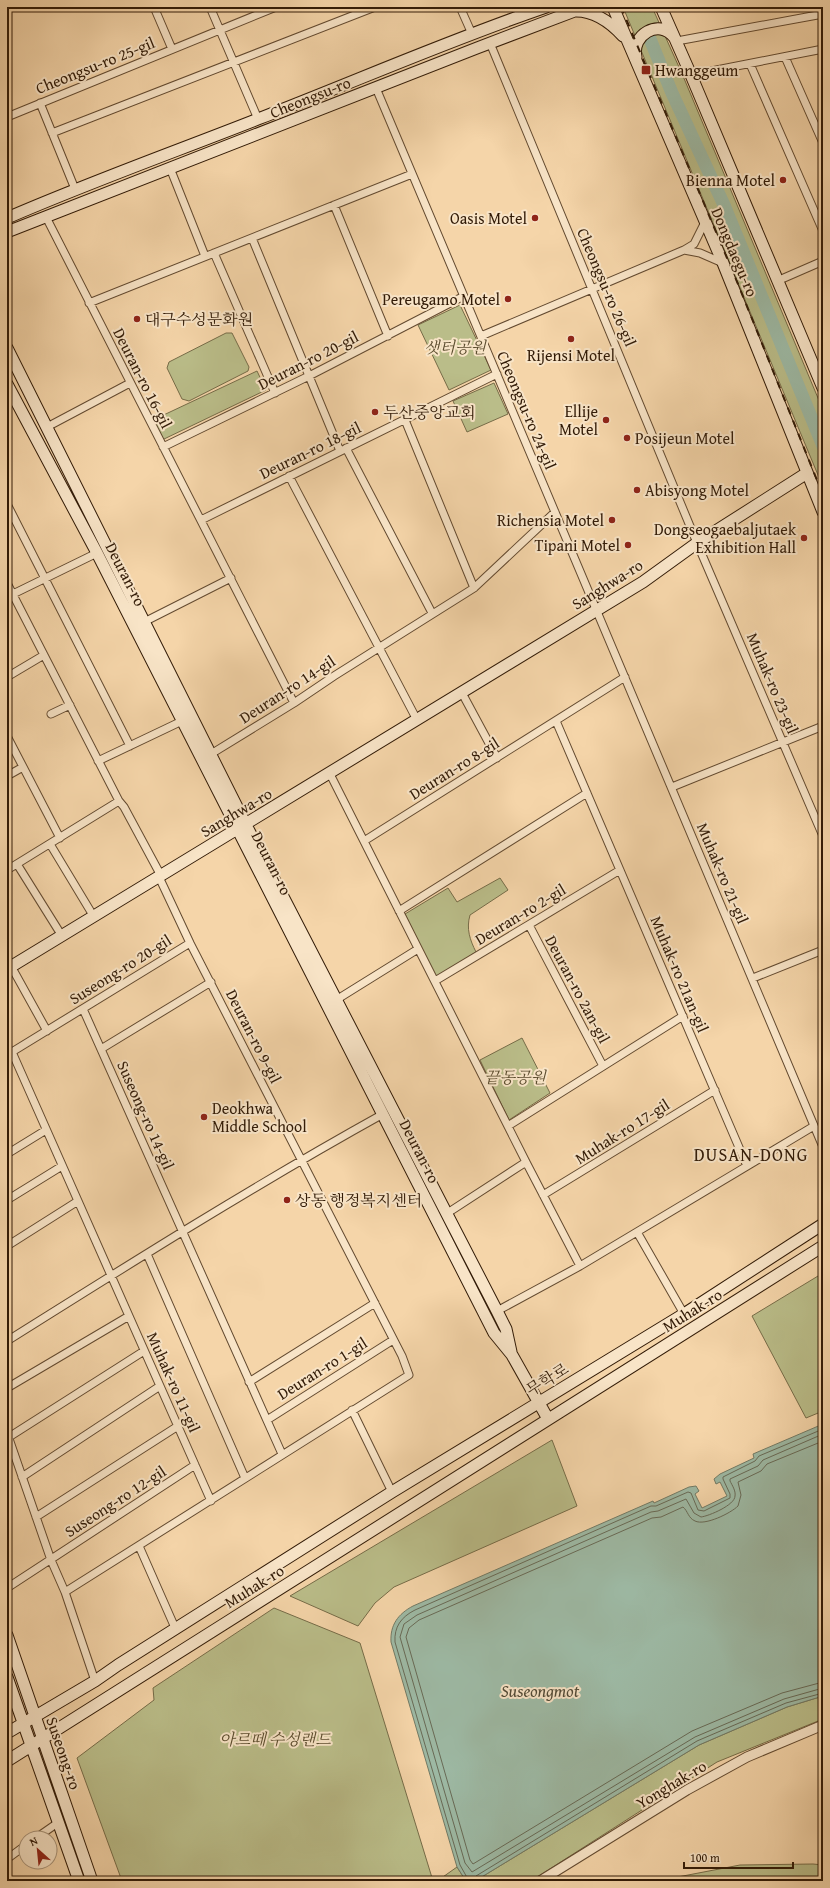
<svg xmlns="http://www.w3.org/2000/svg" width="830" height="1888" viewBox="0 0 830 1888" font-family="'Gentium Book Plus','Noto Serif KR',serif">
  <rect width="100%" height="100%" fill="#f5d5a9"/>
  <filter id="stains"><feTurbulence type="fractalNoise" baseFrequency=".005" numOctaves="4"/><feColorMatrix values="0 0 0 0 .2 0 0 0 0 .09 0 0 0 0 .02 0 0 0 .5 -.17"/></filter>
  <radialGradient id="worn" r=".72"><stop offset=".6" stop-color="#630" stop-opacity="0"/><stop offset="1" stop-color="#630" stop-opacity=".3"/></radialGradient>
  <path fill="#babd89" stroke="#766c48" d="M 623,7 L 652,7 L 683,76 L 823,410 L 823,487 Z
    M 460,305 L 491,370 L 449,390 L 418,325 Z
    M 226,333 L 232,333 L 249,367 L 248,371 L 189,401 L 182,399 L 167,368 L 169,362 Z
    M 257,371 L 266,390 L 162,440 L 153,420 Z
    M 494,383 L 508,414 L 467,432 L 453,401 Z
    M 500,878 L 508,890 L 470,915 C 466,929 470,940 476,952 L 436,978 L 405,914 L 448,888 L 457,902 Z
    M 522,1038 L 550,1093 L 509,1120 L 480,1060 Z
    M 823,1273 L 823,1411 L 806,1418 L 752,1316 Z
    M 552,1440 L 577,1506 L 394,1587 L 375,1603 L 358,1626 L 290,1596 Z
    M 274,1608 L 360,1643 L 433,1881 L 122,1881 L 77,1758 L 154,1700 L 153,1688 Z
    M 823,1696 L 823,1719 L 717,1762 L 531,1881 L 475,1881 L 699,1745 L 787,1707 Z
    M 813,1864 L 823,1865 L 823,1881 L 657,1881 L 740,1865 Z
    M 457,1867 L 466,1881 L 441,1881 L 440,1879 Z"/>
  <path fill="#9db9a4" stroke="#727a65" d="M 823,1424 L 823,1696 L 787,1707 L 699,1745 L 475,1881 L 466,1881 L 457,1867 L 391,1642 C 390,1625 398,1614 413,1606 L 653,1501 L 654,1503 L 689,1487 L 696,1486 L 699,1491 L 695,1494 L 702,1508 L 727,1496 L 720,1482 L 716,1484 L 714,1479 L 720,1474 L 754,1458 L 753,1454 Z"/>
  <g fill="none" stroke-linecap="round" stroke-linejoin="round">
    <path stroke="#686a56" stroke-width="1" d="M 823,1434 L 763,1460 L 758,1466 L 730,1479 L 730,1481 C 732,1485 736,1491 735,1496 C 735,1505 709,1516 701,1517 L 694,1513 L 686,1499 L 658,1511 L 651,1512 L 417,1615 L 404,1624 L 400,1637 L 465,1863 L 472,1872 L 695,1737 L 784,1699 L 823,1688
      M 823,1441 L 767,1464 L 761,1471 L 738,1482 L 741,1495 L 738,1506 C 731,1513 705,1526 695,1521 C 688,1518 688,1511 683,1507 L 661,1517 L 652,1518 L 419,1620 L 409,1628 L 406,1637 L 470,1860 L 473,1864 L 692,1731 L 782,1693 L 823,1682
      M 469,1881 L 460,1865 L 395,1642 C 394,1627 401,1617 415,1610 L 651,1506 L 656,1506 L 688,1492 L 691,1493 L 698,1510 L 704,1511 L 730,1498 L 730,1494 L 723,1479 L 723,1477 L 755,1461 L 759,1456 L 823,1429
      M 473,1881 L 476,1876 L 697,1741 L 786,1703 L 823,1693"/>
    <path stroke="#9db9a4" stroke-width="13" d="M 650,39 L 672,93 L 724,205 L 823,446"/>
    <g stroke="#634a30" stroke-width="9">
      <path id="minor" d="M 154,7 L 172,49
        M 210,7 L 258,119
        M 460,7 L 472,34
        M 677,41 L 823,14
        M 490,43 L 697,543 L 823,836
        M 785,57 L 823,143
        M 750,64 L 823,231
        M 691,75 L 823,49
        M 376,88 L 823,1147
        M 40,103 L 75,189
        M 7,117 L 276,7
        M 52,133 L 375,7
        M 170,168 L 205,256
        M 334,205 L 388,336
        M 46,217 L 294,703
        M 252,238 L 340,451
        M 684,250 L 700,253 L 723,263
        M 214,253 L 275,393
        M 777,281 L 823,261
        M 89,303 L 412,174
        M 481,336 L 684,250 L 694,244 L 705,222
        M 405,420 L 474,588
        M 47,427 L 130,383
        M 163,447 L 309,376 L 464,296
        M 346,448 L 432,613
        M 289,476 L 417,720
        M 7,504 L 130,746
        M 201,520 L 497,374
        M 7,583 L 119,801 L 7,870
        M 13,594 L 97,553
        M 144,622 L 231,578
        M 7,677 L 44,655
        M 462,693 L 497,758
        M 51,714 L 70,705
        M 556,721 L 747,1166
        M 7,736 L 60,838
        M 211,754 L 294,703 L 334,676 L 474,588 L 555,512
        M 98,761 L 182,721
        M 330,774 L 526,1162 L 446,1214
        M 7,776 L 23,767
        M 672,787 L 823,726
        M 364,841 L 625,677
        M 50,844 L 94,917
        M 17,864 L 62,936
        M 399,911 L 587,793
        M 529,925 L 603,1066
        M 11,966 L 47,1031
        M 753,978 L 823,950
        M 435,981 L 620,870
        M 336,1000 L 418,949
        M 83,1009 L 282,1454
        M 101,1049 L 211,982
        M 12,1052 L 211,1501
        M 7,1055 L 190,943
        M 508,1126 L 683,1016
        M 7,1154 L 46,1130
        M 526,1162 L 580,1266
        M 543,1195 L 715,1090
        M 7,1200 L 62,1166
        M 637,1232 L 684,1314
        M 7,1246 L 78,1201
        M 147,1254 L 245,1478
        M 497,1311 L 580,1266 L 814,1126
        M 7,1341 C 131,1263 255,1185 383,1114
        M 249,1382 L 375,1303
        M 7,1388 L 129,1316
        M 352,1410 L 392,1492
        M 267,1420 L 393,1340
        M 7,1433 L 51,1560 L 65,1592 L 95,1681
        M 9,1437 L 144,1351
        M 22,1477 L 160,1386
        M 36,1517 L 178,1426
        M 139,1546 L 176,1630
        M 7,1588 L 195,1465
        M 65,1592 L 409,1375 L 402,1356 L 190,943 L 159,877 L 159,872 L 124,807 L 119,801
        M 36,1838 L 59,1822
        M 7,1859 L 26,1845"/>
    </g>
    <g stroke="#634a30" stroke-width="11">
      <path id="tertiary" d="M 540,1881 L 687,1790 L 747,1757 L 823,1725"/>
    </g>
    <g stroke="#321b07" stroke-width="13">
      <path id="secondary" d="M 613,7 L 723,263 L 823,512
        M 661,7 L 691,75 L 823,388
        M 576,11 C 594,11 611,23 623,36
        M 636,57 C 631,35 659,18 674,37
        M 7,218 C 90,182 174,152 258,119 C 354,82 449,40 546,7
        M 7,232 L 477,48 L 585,7
        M 7,348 L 246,825 L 497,1311 L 506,1329 L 511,1352
        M 7,384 L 97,553 L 494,1333 L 512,1355 L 548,1419
        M 7,969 L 643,582 L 697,543 L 807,473
        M 7,1635 L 92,1881
        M 7,1677 L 79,1881
        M 7,1733 L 95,1681 L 118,1665 L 392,1492 L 684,1314 L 823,1224
        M 7,1761 L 823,1246"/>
    </g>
    <use href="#minor" stroke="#f8e4c7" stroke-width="7"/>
    <use href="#tertiary" stroke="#f8e4c7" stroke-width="9"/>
    <use href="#secondary" stroke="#f8e4c7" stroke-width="11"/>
    <path stroke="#321b07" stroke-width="2" stroke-dasharray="7 7" stroke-linecap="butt" d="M 621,7 L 738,284 L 823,495"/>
  </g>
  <g fill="#8f2418" stroke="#f8e4c7" stroke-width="1.5">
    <rect x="641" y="65" width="10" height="10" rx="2"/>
    <circle cx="783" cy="180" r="4"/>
    <circle cx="535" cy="218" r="4"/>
    <circle cx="508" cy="299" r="4"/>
    <circle cx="137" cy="319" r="4"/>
    <circle cx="571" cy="339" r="4"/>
    <circle cx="375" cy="412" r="4"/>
    <circle cx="606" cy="420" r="4"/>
    <circle cx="627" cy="438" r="4"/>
    <circle cx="637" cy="490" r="4"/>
    <circle cx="612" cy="520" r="4"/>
    <circle cx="804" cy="538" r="4"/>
    <circle cx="628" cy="545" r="4"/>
    <circle cx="204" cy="1117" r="4"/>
    <circle cx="287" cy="1200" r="4"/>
  </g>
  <g text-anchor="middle" stroke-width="4" stroke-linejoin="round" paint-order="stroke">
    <g font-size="16" fill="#321b07" stroke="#f8e4c7">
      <text transform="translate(95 65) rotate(-22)" y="6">Cheongsu-ro 25-gil</text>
      <text transform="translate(310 97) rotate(-22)" y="6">Cheongsu-ro</text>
      <text transform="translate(735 252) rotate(67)" y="6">Dongdaegu-ro</text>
      <text transform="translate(607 287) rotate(67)" y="6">Cheongsu-ro 26-gil</text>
      <text transform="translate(308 360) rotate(-27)" y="6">Deuran-ro 20-gil</text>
      <text transform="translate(143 378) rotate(63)" y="6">Deuran-ro 16-gil</text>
      <text transform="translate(527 410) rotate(67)" y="6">Cheongsu-ro 24-gil</text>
      <text transform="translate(310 450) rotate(-26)" y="6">Deuran-ro 18-gil</text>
      <text transform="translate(126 574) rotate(63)" y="6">Deuran-ro</text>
      <text transform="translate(607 584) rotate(-32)" y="6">Sanghwa-ro</text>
      <text transform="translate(773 683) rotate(67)" y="6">Muhak-ro 23-gil</text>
      <text transform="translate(287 689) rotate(-33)" y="6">Deuran-ro 14-gil</text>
      <text transform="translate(454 768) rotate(-32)" y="6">Deuran-ro 8-gil</text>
      <text transform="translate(236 812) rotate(-31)" y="6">Sanghwa-ro</text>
      <text transform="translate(272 863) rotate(63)" y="6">Deuran-ro</text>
      <text transform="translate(723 873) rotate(67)" y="6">Muhak-ro 21-gil</text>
      <text transform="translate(520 914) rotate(-31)" y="6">Deuran-ro 2-gil</text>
      <text transform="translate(120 969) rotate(-32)" y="6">Suseong-ro 20-gil</text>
      <text transform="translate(680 974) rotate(67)" y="6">Muhak-ro 21an-gil</text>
      <text transform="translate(578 989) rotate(62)" y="6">Deuran-ro 2an-gil</text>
      <text transform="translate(254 1036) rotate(63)" y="6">Deuran-ro 9-gil</text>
      <text transform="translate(146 1115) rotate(66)" y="6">Suseong-ro 14-gil</text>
      <text transform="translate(622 1131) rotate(-32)" y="6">Muhak-ro 17-gil</text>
      <text transform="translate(420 1151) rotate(63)" y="6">Deuran-ro</text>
      <text transform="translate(692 1310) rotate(-32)" y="6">Muhak-ro</text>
      <text transform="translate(322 1368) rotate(-32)" y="6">Deuran-ro 1-gil</text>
      <text transform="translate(547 1379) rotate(-32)" y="6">무학로</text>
      <text transform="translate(174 1382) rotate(66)" y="6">Muhak-ro 11-gil</text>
      <text transform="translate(115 1501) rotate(-33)" y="6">Suseong-ro 12-gil</text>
      <text transform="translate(254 1586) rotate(-32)" y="6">Muhak-ro</text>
      <text transform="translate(64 1753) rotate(71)" y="6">Suseong-ro</text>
      <text transform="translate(671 1784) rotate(-31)" y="6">Yonghak-ro</text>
    </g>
    <g font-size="16" fill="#321b07" stroke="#f8e4c7" text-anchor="start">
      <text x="655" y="76">Hwanggeum</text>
      <text x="775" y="186" text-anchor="end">Bienna Motel</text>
      <text x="527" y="224" text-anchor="end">Oasis Motel</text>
      <text x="500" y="305" text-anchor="end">Pereugamo Motel</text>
      <text x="145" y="325">대구수성문화원</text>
      <text x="571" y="361" text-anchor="middle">Rijensi Motel</text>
      <text x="598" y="417" text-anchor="end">Ellije<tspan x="598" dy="18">Motel</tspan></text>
      <text x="383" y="418">두산중앙교회</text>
      <text x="635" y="444">Posijeun Motel</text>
      <text x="645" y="496">Abisyong Motel</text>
      <text x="604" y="526" text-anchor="end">Richensia Motel</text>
      <text x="796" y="535" text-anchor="end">Dongseogaebaljutaek<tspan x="796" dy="18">Exhibition Hall</tspan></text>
      <text x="620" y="551" text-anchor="end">Tipani Motel</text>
      <text x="212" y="1114">Deokhwa<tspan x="212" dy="18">Middle School</tspan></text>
      <text x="295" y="1206">상동 행정복지센터</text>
    </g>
    <g font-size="16" font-style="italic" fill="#5b4c2e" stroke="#f8e4c7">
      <text x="455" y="353">샛터공원</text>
      <text x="515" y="1083">끝동공원</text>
      <text x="275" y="1745">아르떼 수성랜드</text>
    </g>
    <g font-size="17" font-style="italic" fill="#524a36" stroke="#f8e4c7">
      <text x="540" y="1697">Suseongmot</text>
    </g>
    <g font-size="18" letter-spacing="1" fill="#321b07" stroke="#f8e4c7">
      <text x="751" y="1161">DUSAN-DONG</text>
    </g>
  </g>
  <rect width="830" height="1888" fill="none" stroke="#f5d5a9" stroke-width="24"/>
  <rect x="8" y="8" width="814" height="1872" fill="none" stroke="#321b07" stroke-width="2"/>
  <rect x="12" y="12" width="806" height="1864" fill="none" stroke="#321b07"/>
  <g transform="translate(38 1850) rotate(333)"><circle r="19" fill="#f8e4c7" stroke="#a9947a"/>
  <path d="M0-3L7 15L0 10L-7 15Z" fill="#8f2418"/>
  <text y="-6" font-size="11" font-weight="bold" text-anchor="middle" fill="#321b07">N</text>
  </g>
  <path d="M684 1862v6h109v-6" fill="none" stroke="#321b07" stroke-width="2"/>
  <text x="690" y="1862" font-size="12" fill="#321b07" stroke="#f8e4c7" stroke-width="3" paint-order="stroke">100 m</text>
  <rect width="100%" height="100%" filter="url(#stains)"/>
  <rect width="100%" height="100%" fill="url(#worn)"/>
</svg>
